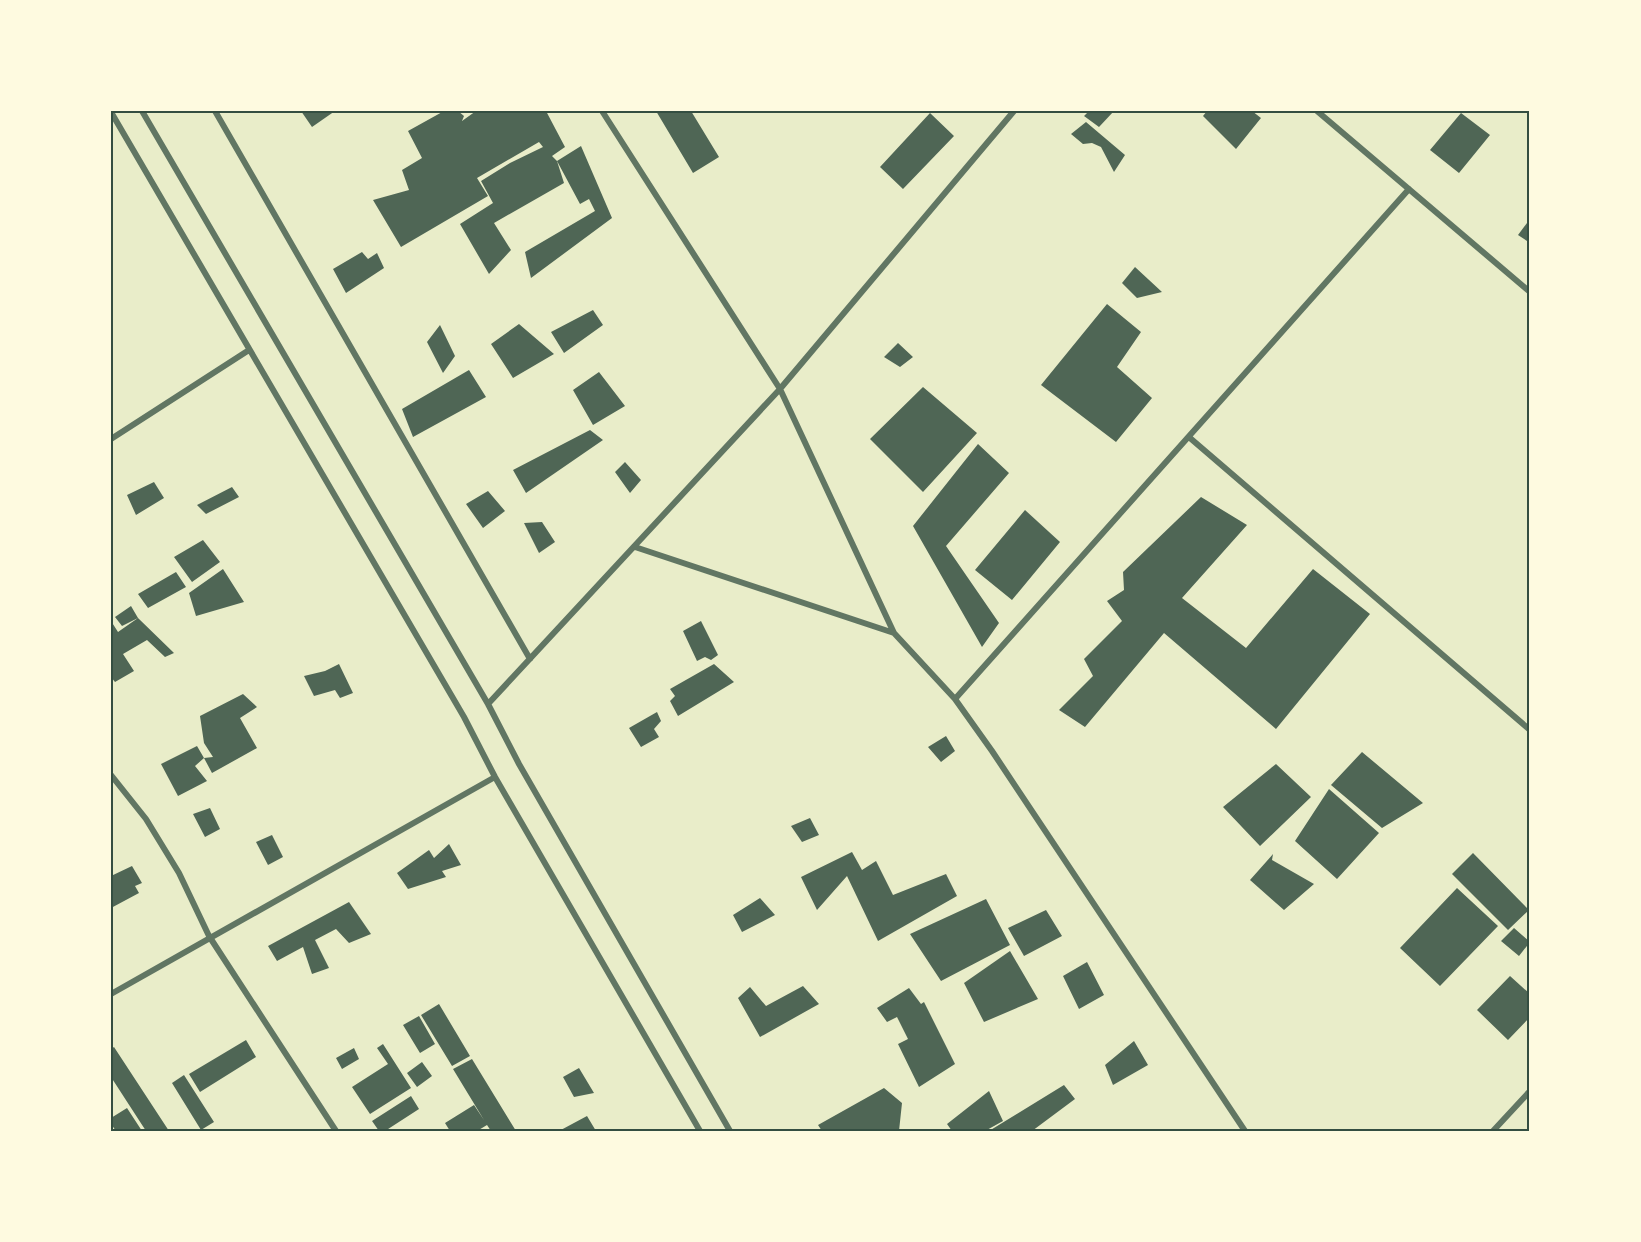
<svg xmlns="http://www.w3.org/2000/svg" width="1641" height="1242" viewBox="0 0 1641 1242" font-family="'Sofia Sans Condensed',sans-serif">
  <rect width="100%" height="100%" fill="#e9edc9"/>
  <path fill="#4f6655" d="M 301,111 L 335,111 L 312,127 Z
    M 444,111 L 458,111 L 464,116 L 462,121 L 476,111 L 546,111 L 565,147 L 552,156 L 557,161 L 564,183 L 494,223 L 511,250 L 489,274 L 460,224 L 493,203 L 481,181 L 510,163 L 543,147 L 539,142 L 477,178 L 488,196 L 401,247 L 373,200 L 409,190 L 402,170 L 422,158 L 408,131 Z
    M 656,111 L 691,111 L 719,157 L 693,173 Z
    M 1089,111 L 1114,111 L 1099,127 L 1084,116 Z
    M 1207,111 L 1252,111 L 1261,118 L 1236,149 L 1203,116 Z
    M 930,113 L 954,136 L 903,189 L 880,167 Z
    M 1461,113 L 1490,135 L 1459,173 L 1430,150 Z
    M 1086,122 L 1125,155 L 1114,172 L 1101,147 L 1092,143 L 1083,144 L 1071,134 Z
    M 581,146 L 612,218 L 531,278 L 525,252 L 595,211 L 589,199 L 580,204 L 557,161 Z
    M 1530,219 L 1530,243 L 1518,235 Z
    M 362,252 L 368,259 L 377,253 L 384,268 L 346,293 L 333,269 Z
    M 1135,267 L 1162,292 L 1137,298 L 1122,283 Z
    M 1107,304 L 1141,332 L 1117,367 L 1152,398 L 1116,442 L 1041,385 Z
    M 593,310 L 603,325 L 564,353 L 551,332 Z
    M 519,324 L 554,354 L 513,378 L 491,344 Z
    M 440,325 L 455,356 L 443,373 L 427,342 Z
    M 898,343 L 913,357 L 900,367 L 884,357 Z
    M 469,370 L 486,397 L 413,437 L 402,409 Z
    M 599,372 L 625,406 L 593,425 L 573,390 Z
    M 923,387 L 977,433 L 923,492 L 870,439 Z
    M 590,430 L 603,440 L 526,493 L 513,470 Z
    M 978,444 L 1009,473 L 946,546 L 999,623 L 982,647 L 913,526 Z
    M 625,462 L 641,480 L 630,493 L 615,472 Z
    M 154,482 L 164,498 L 136,515 L 127,495 Z
    M 232,487 L 239,497 L 206,514 L 197,505 Z
    M 488,491 L 505,511 L 483,528 L 466,504 Z
    M 1201,497 L 1247,525 L 1182,598 L 1246,648 L 1313,569 L 1370,614 L 1276,729 L 1164,633 L 1085,727 L 1059,710 L 1093,676 L 1084,659 L 1122,621 L 1107,601 L 1124,590 L 1123,572 Z
    M 1025,510 L 1060,542 L 1012,600 L 975,570 Z
    M 542,522 L 555,542 L 539,553 L 524,523 Z
    M 203,540 L 220,562 L 192,582 L 174,557 Z
    M 223,569 L 244,602 L 196,616 L 189,593 Z
    M 176,572 L 186,587 L 148,608 L 138,594 Z
    M 131,606 L 138,618 L 122,626 L 115,617 Z
    M 138,618 L 174,653 L 165,657 L 147,640 L 123,654 L 134,671 L 115,682 L 111,677 L 111,621 L 118,632 Z
    M 701,621 L 718,655 L 711,660 L 705,657 L 697,661 L 683,631 Z
    M 339,664 L 353,693 L 340,698 L 335,690 L 314,696 L 304,676 L 325,671 Z
    M 714,664 L 734,682 L 678,716 L 670,701 L 675,696 L 670,689 Z
    M 243,694 L 257,707 L 240,718 L 257,748 L 212,773 L 204,758 L 213,757 L 204,743 L 200,716 Z
    M 657,712 L 661,721 L 654,729 L 659,737 L 641,747 L 629,728 Z
    M 946,736 L 955,751 L 941,762 L 928,747 Z
    M 197,746 L 204,758 L 195,766 L 207,781 L 178,796 L 161,764 Z
    M 1362,752 L 1423,803 L 1382,828 L 1331,785 Z
    M 1276,764 L 1311,797 L 1260,846 L 1223,807 Z
    M 1329,789 L 1379,833 L 1337,879 L 1295,841 Z
    M 210,808 L 220,829 L 205,837 L 193,814 Z
    M 810,818 L 819,835 L 802,842 L 791,826 Z
    M 272,835 L 283,857 L 268,865 L 256,842 Z
    M 449,844 L 461,865 L 442,871 L 446,877 L 408,889 L 397,873 L 429,850 L 434,858 Z
    M 852,852 L 862,870 L 876,861 L 893,895 L 946,874 L 957,896 L 878,941 L 847,876 L 817,910 L 801,877 Z
    M 1473,853 L 1529,910 L 1508,930 L 1452,874 Z
    M 1273,854 L 1272,860 L 1314,884 L 1284,910 L 1250,880 Z
    M 132,866 L 142,883 L 135,886 L 139,893 L 111,908 L 111,876 Z
    M 1457,888 L 1498,926 L 1440,986 L 1400,948 Z
    M 760,898 L 775,915 L 742,932 L 733,915 Z
    M 986,899 L 1010,945 L 941,981 L 910,934 Z
    M 349,902 L 371,934 L 349,943 L 336,929 L 315,940 L 329,968 L 312,974 L 303,947 L 277,961 L 268,946 Z
    M 1046,910 L 1062,936 L 1024,956 L 1008,928 Z
    M 1514,928 L 1530,942 L 1519,956 L 1501,941 Z
    M 1010,951 L 1038,999 L 984,1022 L 964,983 Z
    M 1087,962 L 1104,995 L 1079,1009 L 1063,976 Z
    M 1510,976 L 1530,994 L 1530,1017 L 1508,1040 L 1477,1010 Z
    M 803,986 L 819,1004 L 760,1037 L 738,998 L 750,987 L 766,1006 Z
    M 909,988 L 921,1004 L 924,1002 L 955,1064 L 919,1087 L 898,1044 L 908,1039 L 897,1017 L 887,1022 L 877,1008 Z
    M 439,1004 L 470,1056 L 452,1066 L 421,1015 Z
    M 419,1016 L 435,1044 L 420,1053 L 403,1025 Z
    M 246,1040 L 256,1057 L 200,1092 L 189,1074 Z
    M 1134,1041 L 1148,1065 L 1113,1085 L 1105,1065 Z
    M 383,1044 L 411,1088 L 370,1114 L 352,1087 L 388,1064 L 377,1048 Z
    M 114,1047 L 169,1131 L 146,1131 L 111,1077 L 111,1049 Z
    M 354,1048 L 359,1059 L 342,1069 L 336,1058 Z
    M 472,1059 L 516,1131 L 491,1131 L 487,1125 L 477,1131 L 450,1131 L 445,1123 L 474,1105 L 484,1120 L 453,1069 Z
    M 422,1062 L 432,1076 L 417,1087 L 407,1073 Z
    M 579,1068 L 594,1093 L 574,1097 L 563,1077 Z
    M 184,1075 L 214,1122 L 201,1130 L 172,1083 Z
    M 1064,1085 L 1075,1099 L 1032,1131 L 989,1131 Z
    M 884,1088 L 902,1103 L 899,1131 L 822,1131 L 818,1125 Z
    M 989,1091 L 1003,1121 L 985,1131 L 952,1131 L 947,1124 Z
    M 411,1096 L 419,1109 L 385,1131 L 379,1131 L 372,1121 Z
    M 127,1108 L 142,1131 L 116,1131 L 111,1124 L 111,1118 Z
    M 587,1116 L 596,1131 L 559,1131 Z"/>
  <g fill="none" stroke-linecap="round" stroke-linejoin="round">
    <path stroke="#617663" stroke-width="6" d="M 142,111 L 488,704 L 519,764 L 730,1131
      M 215,111 L 530,659
      M 602,111 L 780,389 L 894,633 L 955,699 L 992,751 L 1245,1131
      M 1317,111 L 1530,292
      M 111,112 L 464,717 L 495,777 L 700,1131
      M 1190,438 L 1530,730
      M 111,439 L 249,350
      M 635,547 L 894,633
      M 955,699 L 1409,189
      M 488,704 L 780,389 L 1014,111
      M 111,775 L 146,819 L 179,873 L 209,936 L 336,1131
      M 111,994 L 495,777
      M 1493,1131 L 1530,1091"/>
  </g>
  <rect width="1641" height="1242" fill="none" stroke="#fefae0" stroke-width="225"/>
  <rect x="112" y="112" width="1416" height="1018" fill="none" stroke="#344e41" stroke-width="2"/>
</svg>
